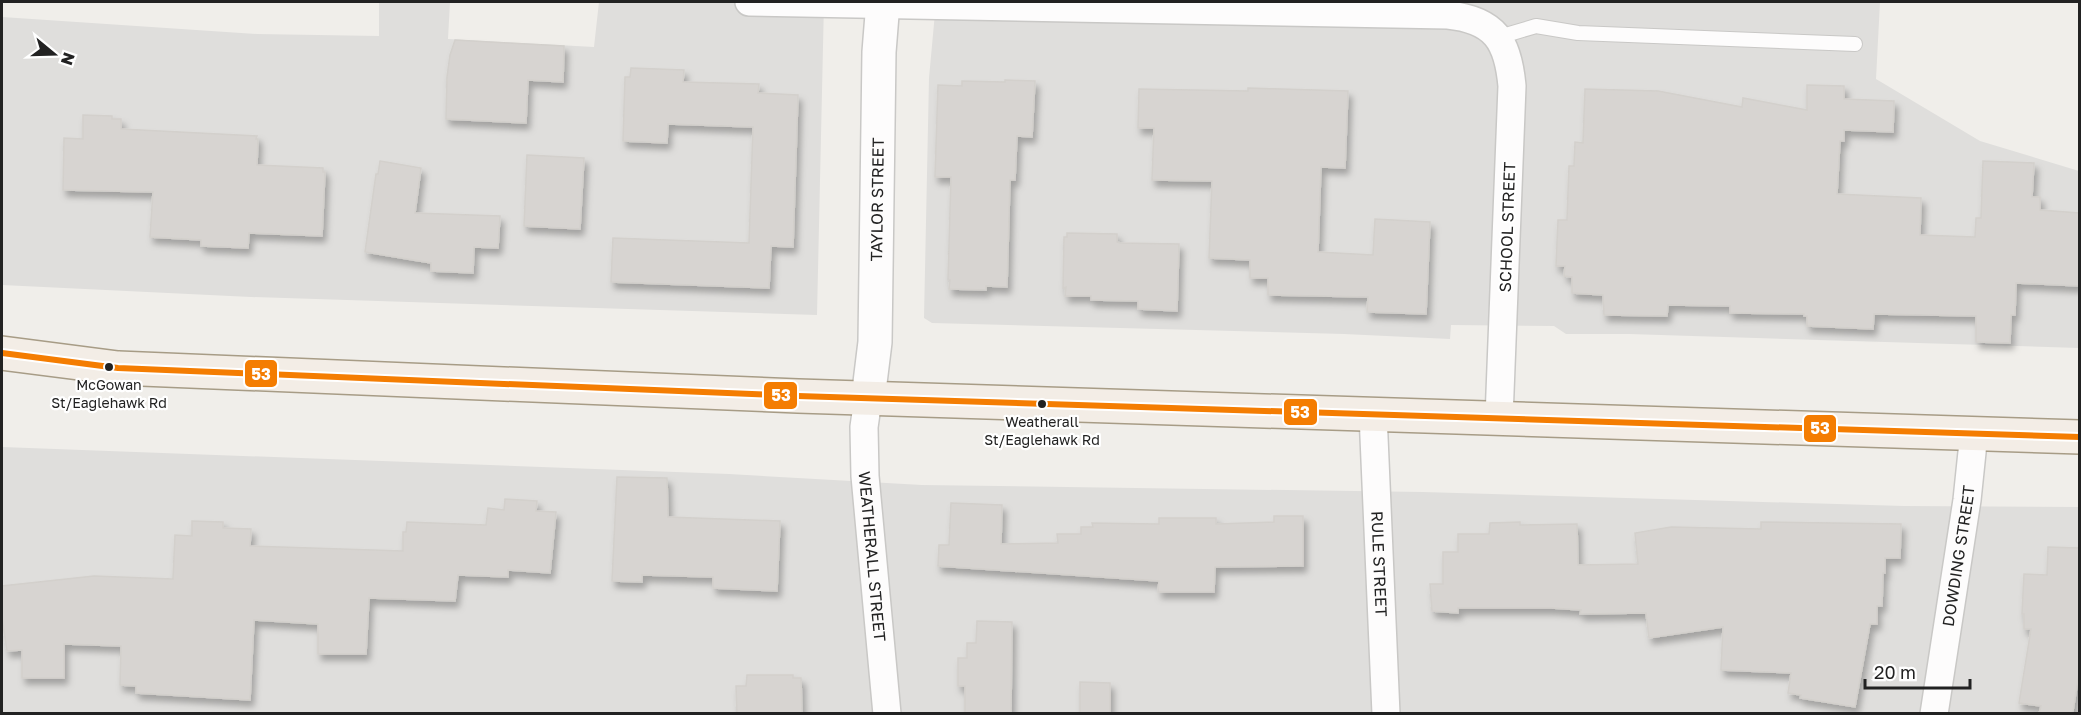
<svg xmlns="http://www.w3.org/2000/svg" width="2081" height="715" viewBox="0 0 2081 715" font-family="'Golos Text',sans-serif">
  <defs>
    <filter id="shadow"><feDropShadow dx="3.5" dy="6" stdDeviation="3" flood-color="#0004"/></filter>
  </defs>
  <rect width="100%" height="100%" fill="#f0eeea"/>
  <path fill="#dfdedc" d="M 379,2 L 450,2 L 448,39 L 594,47 L 599,2 L 824,2 L 817,315 L 251,297 L 2,285 L 2,17 L 257,34 L 379,36 Z
    M 936,2 L 1880,2 L 1876,79 L 1980,141 L 2079,171 L 2079,348 L 1629,334 L 1566,334 L 1554,326 L 1451,325 L 1450,339 L 1344,334 L 932,323 L 924,318 L 929,78 Z
    M 2,447 L 729,474 L 922,485 L 1423,492 L 1904,506 L 2079,507 L 2079,713 L 2,714 Z"/>
  <path fill="#d7d4d1" stroke="#d3d0cc" stroke-width="1.5" filter="url(#shadow)" d="M 455,40 L 564,46 L 563,82 L 528,80 L 526,123 L 446,119 L 447,77 L 450,55 Z
    M 631,68 L 684,70 L 683,82 L 759,84 L 758,93 L 798,95 L 793,247 L 771,246 L 769,288 L 611,282 L 613,238 L 749,243 L 753,127 L 668,124 L 667,143 L 623,141 L 625,77 L 630,77 Z
    M 1005,80 L 1035,81 L 1032,137 L 1017,136 L 1015,180 L 1010,180 L 1007,287 L 986,286 L 986,290 L 949,289 L 950,280 L 948,280 L 951,177 L 935,177 L 938,85 L 962,86 L 962,81 L 1005,82 Z
    M 1807,85 L 1844,86 L 1844,99 L 1894,101 L 1893,132 L 1844,130 L 1844,141 L 1840,141 L 1837,194 L 1921,198 L 1920,235 L 1975,237 L 1976,218 L 1981,218 L 1983,161 L 2034,163 L 2032,197 L 2040,197 L 2040,210 L 2079,213 L 2079,286 L 2016,283 L 2015,315 L 2011,315 L 2010,343 L 1976,342 L 1976,316 L 1874,314 L 1873,329 L 1807,326 L 1807,316 L 1804,316 L 1804,314 L 1730,313 L 1730,306 L 1668,305 L 1667,316 L 1604,315 L 1603,295 L 1572,293 L 1572,277 L 1564,276 L 1565,266 L 1556,266 L 1558,220 L 1567,220 L 1569,166 L 1574,166 L 1575,142 L 1583,143 L 1585,89 L 1658,91 L 1742,107 L 1743,98 L 1807,110 Z
    M 1248,88 L 1348,91 L 1345,168 L 1321,167 L 1318,252 L 1373,255 L 1375,219 L 1430,222 L 1426,314 L 1367,312 L 1368,297 L 1268,295 L 1268,278 L 1250,278 L 1250,260 L 1209,258 L 1212,181 L 1152,180 L 1154,128 L 1138,128 L 1139,89 L 1248,91 Z
    M 83,115 L 112,116 L 112,119 L 121,119 L 121,129 L 257,136 L 256,139 L 258,139 L 257,165 L 323,168 L 323,172 L 325,172 L 322,236 L 249,233 L 248,248 L 201,246 L 201,240 L 150,237 L 153,192 L 63,190 L 64,138 L 83,139 Z
    M 527,155 L 584,158 L 580,229 L 524,226 Z
    M 380,161 L 421,168 L 415,213 L 500,216 L 498,248 L 474,247 L 473,273 L 431,271 L 431,263 L 365,252 L 376,174 L 378,174 Z
    M 1067,233 L 1117,234 L 1117,242 L 1120,243 L 1179,244 L 1177,311 L 1138,309 L 1138,301 L 1091,300 L 1091,296 L 1065,296 L 1066,287 L 1063,288 L 1064,237 L 1067,237 Z
    M 617,477 L 667,478 L 668,517 L 780,521 L 777,591 L 713,588 L 713,577 L 642,575 L 642,582 L 612,581 Z
    M 505,499 L 537,501 L 536,511 L 556,512 L 550,573 L 508,570 L 508,577 L 458,575 L 455,601 L 369,598 L 366,654 L 318,654 L 318,624 L 254,620 L 250,700 L 136,693 L 136,686 L 120,685 L 121,646 L 64,644 L 64,678 L 22,678 L 22,650 L 7,651 L 2,617 L 2,586 L 94,576 L 173,579 L 175,535 L 192,536 L 192,521 L 223,522 L 223,528 L 251,529 L 250,546 L 403,551 L 403,532 L 406,532 L 407,522 L 486,525 L 488,508 L 504,510 Z
    M 951,503 L 1002,505 L 1001,544 L 1058,543 L 1057,534 L 1081,534 L 1081,527 L 1093,527 L 1092,523 L 1159,524 L 1159,518 L 1216,518 L 1216,524 L 1274,522 L 1274,516 L 1303,516 L 1303,566 L 1215,567 L 1214,592 L 1158,592 L 1159,581 L 938,566 L 939,545 L 949,545 Z
    M 1520,522 L 1520,525 L 1577,524 L 1578,565 L 1638,564 L 1635,533 L 1671,527 L 1761,529 L 1761,522 L 1901,524 L 1900,558 L 1885,558 L 1885,573 L 1883,573 L 1882,606 L 1877,606 L 1877,624 L 1870,624 L 1855,707 L 1800,698 L 1801,695 L 1788,693 L 1791,673 L 1721,670 L 1723,627 L 1649,638 L 1646,613 L 1580,614 L 1581,610 L 1551,608 L 1458,608 L 1458,613 L 1432,611 L 1430,584 L 1443,584 L 1443,552 L 1458,552 L 1458,534 L 1489,534 L 1490,523 Z
    M 2048,547 L 2079,548 L 2079,673 L 2073,711 L 2071,714 L 2039,714 L 2041,706 L 2019,703 L 2031,629 L 2024,629 L 2024,614 L 2022,614 L 2024,574 L 2047,575 Z
    M 977,621 L 1012,622 L 1011,714 L 965,714 L 965,686 L 958,686 L 958,658 L 967,658 L 967,643 L 976,643 Z
    M 747,675 L 793,675 L 793,678 L 801,678 L 802,714 L 737,714 L 736,686 L 746,686 Z
    M 1080,682 L 1110,683 L 1110,714 L 1080,714 Z"/>
  <g fill="none" stroke-linecap="round" stroke-linejoin="round">
    <g stroke="#c9c8c6" stroke-width="16">
      <path id="service" d="M 1499,37 L 1536,26 L 1578,33 L 1855,44"/>
    </g>
    <g stroke="#c9c8c6" stroke-width="30">
      <g id="minor">
        <path d="M 749,2 L 1448,15 C 1495,20 1508,41 1512,86 L 1499,418"/>
        <path id="s1" d="M 868,399 L 864,427 L 865,476 L 887,714"/>
        <path id="s2" d="M 1373,414 L 1386,714"/>
        <path id="s3" d="M 1934,714 L 1967,500 L 1974,433"/>
      </g>
    </g>
    <g stroke="#c9c8c6" stroke-width="36">
      <g id="tertiary">
        <path id="s4" d="M 868,399 L 875,342 L 879,52 L 883,2"/>
      </g>
    </g>
    <g stroke="#a79c86" stroke-width="36">
      <path id="primary" d="M 2,353 L 118,368 L 798,396 L 2080,437"/>
    </g>
    <use href="#service" stroke="#fdfcfc" stroke-width="14"/>
    <use href="#minor" stroke="#fdfcfc" stroke-width="27"/>
    <use href="#tertiary" stroke="#fdfcfc" stroke-width="33"/>
    <use href="#primary" stroke="#f3ede6" stroke-width="33"/>
    <g stroke="#fff" stroke-width="10">
      <path id="bus-1" d="M 2,353 L 118,368 L 798,396 L 2080,437"/>
    </g>
    <use href="#bus-1" stroke="#f47d02" stroke-width="6"/>
  </g>
  <g fill="#222" stroke="#fff" stroke-width="2">
    <circle cx="109" cy="367" r="5"/>
    <circle cx="1042" cy="404" r="5"/>
  </g>
  <g text-anchor="middle" stroke-width="4.5" stroke-linejoin="round" paint-order="stroke">
    <g font-size="14" fill="#222" stroke="#fff">
      <text x="109" y="390">McGowan<tspan x="109" dy="18">St/Eaglehawk Rd</tspan></text>
      <text x="1042" y="427">Weatherall<tspan x="1042" dy="18">St/Eaglehawk Rd</tspan></text>
    </g>
    <g font-size="16" fill="#222" stroke="#fff">
      <text dy="6" stroke="none"><textPath href="#s4" startOffset="200">TAYLOR STREET</textPath></text>
      <text transform="translate(1507 227) rotate(-88)" y="6">SCHOOL STREET</text>
      <text dy="6" stroke="none"><textPath href="#s1" startOffset="158">WEATHERALL STREET</textPath></text>
      <text dy="6" stroke="none"><textPath href="#s3" startOffset="160">DOWDING STREET</textPath></text>
      <text dy="6" stroke="none"><textPath href="#s2" startOffset="150">RULE STREET</textPath></text>
    </g>
  </g>
  <g stroke="#fff" stroke-width="2">
    <rect x="244" y="359" width="34" height="29" rx="6" fill="#f47d02"/>
    <rect x="763" y="381" width="35" height="29" rx="6" fill="#f47d02"/>
    <rect x="1283" y="398" width="35" height="28" rx="6" fill="#f47d02"/>
    <rect x="1803" y="414" width="34" height="29" rx="6" fill="#f47d02"/>
  </g>
  <g font-size="16" text-anchor="middle" font-weight="bold" fill="#fff">
    <text x="261" y="380">53</text>
    <text x="781" y="401">53</text>
    <text x="1300" y="418">53</text>
    <text x="1820" y="434">53</text>
  </g>
  <rect width="2081" height="715" fill="none" stroke="#222222" stroke-width="6"/>
  <g transform="translate(54 54) rotate(109)" stroke="#ffffff" stroke-width="4.5" paint-order="stroke">
  <path d="M0-4.5L10 22L0 15L-10 22Z" fill="#222222"/>
  <text y="-9" font-size="16" font-weight="bold" text-anchor="middle" fill="#222222">N</text>
  </g>
  <path d="M1865 679v9h105v-9" fill="none" stroke="#222222" stroke-width="3"/>
  <text x="1874" y="679" font-size="18" fill="#222222" stroke="#ffffff" stroke-width="4.5" paint-order="stroke">20 m</text>
</svg>
